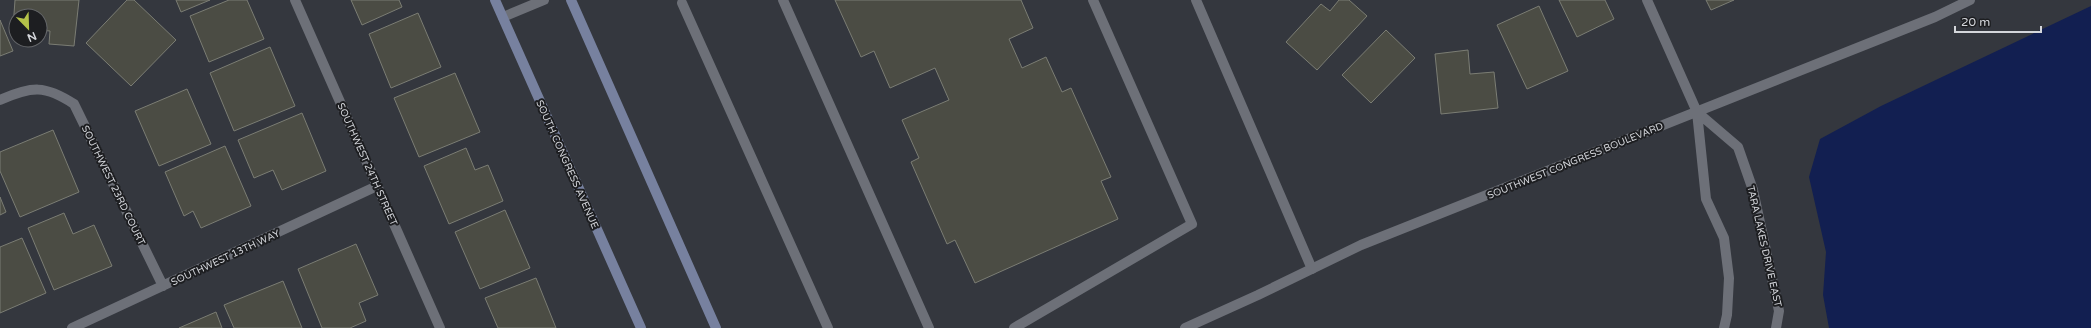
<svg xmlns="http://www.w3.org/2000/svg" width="2091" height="328" viewBox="0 0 2091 328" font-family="'Varela Round',sans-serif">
  <rect width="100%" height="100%" fill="#34373e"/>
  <path fill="#121f51" d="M 2091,6 L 2091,328 L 1829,328 L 1823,295 L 1826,252 L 1809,177 L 1820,139 L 1881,106 Z"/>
  <path fill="#4b4c44" stroke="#7b7d74" d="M 15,0 L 79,0 L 74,46 L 49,44 L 50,31 L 40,30 L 40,16 L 16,16 L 16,28 L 13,28 Z
    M 127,0 L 134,0 L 176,40 L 131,86 L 86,43 Z
    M 176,0 L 210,0 L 181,12 Z
    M 229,0 L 247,0 L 264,39 L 209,62 L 190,16 Z
    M 351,0 L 399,0 L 402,7 L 362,25 Z
    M 835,0 L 1021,0 L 1033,28 L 1009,39 L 1022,68 L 1046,57 L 1062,92 L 1071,88 L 1111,177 L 1101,181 L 1118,219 L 975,283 L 955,240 L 947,244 L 911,162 L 919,158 L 902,120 L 949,100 L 935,68 L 890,88 L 874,51 L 861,57 Z
    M 1339,0 L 1349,0 L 1367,16 L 1317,70 L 1286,42 L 1321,4 L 1330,11 Z
    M 1559,0 L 1605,0 L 1614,19 L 1577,37 Z
    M 1706,0 L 1734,0 L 1711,10 Z
    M 1539,6 L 1568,71 L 1527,89 L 1497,25 Z
    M 418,13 L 441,67 L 391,88 L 369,34 Z
    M 0,20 L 13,51 L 0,56 Z
    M 1386,30 L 1415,58 L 1371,103 L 1342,75 Z
    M 270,47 L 295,106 L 234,131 L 210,73 Z
    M 1468,50 L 1470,74 L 1494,72 L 1498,108 L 1441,114 L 1435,54 Z
    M 455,73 L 480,132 L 419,157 L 394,98 Z
    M 187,89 L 211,144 L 159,166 L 135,111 Z
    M 302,113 L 326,171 L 282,190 L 273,170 L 254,178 L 238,140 Z
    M 53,130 L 79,192 L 20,217 L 0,171 L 0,152 Z
    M 225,146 L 251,206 L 201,228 L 193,211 L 184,216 L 165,172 Z
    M 466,148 L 475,170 L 488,165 L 503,201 L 449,224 L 424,166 Z
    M 0,197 L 6,212 L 0,215 Z
    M 505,210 L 530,268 L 480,289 L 455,232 Z
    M 64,213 L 73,234 L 94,225 L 112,266 L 54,290 L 28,228 Z
    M 22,238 L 46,293 L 0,313 L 0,247 Z
    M 356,244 L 378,295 L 359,303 L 366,321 L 350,328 L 322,328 L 298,269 Z
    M 536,278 L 556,328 L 498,328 L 485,298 Z
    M 283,281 L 302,328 L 234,328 L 224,305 Z
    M 216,312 L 222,328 L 179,328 Z"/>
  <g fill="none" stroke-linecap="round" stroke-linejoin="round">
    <path stroke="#6d7078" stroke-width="10" d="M 783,0 L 929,328
      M 1196,0 L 1312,269
      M 682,3 L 828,328
      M 503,17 L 544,0
      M 1014,328 L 1192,224 L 1093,0"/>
    <path stroke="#6d7078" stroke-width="10" d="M 295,0 L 440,328
      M 1647,0 L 1697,112 L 1706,199 L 1724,238 L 1729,278 L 1727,315 L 1724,328
      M 0,100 C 32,86 45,85 74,104 L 163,286
      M 1697,112 L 1738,147 L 1753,190 L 1779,311 L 1776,328
      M 72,328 L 377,186
      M 1185,328 L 1258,295 L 1361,245 L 1935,17 L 1970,0"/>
    <path stroke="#77819f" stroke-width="10" d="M 495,0 L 641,328
      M 571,0 L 716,328"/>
  </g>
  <g text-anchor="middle" stroke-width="4" stroke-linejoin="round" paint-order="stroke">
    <g font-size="10" fill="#d4d6db" stroke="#1d1e21">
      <text transform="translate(1575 160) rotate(-22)" y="4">SOUTHWEST CONGRESS BOULEVARD</text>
      <text transform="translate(368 164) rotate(66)" y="4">SOUTHWEST 24TH STREET</text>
      <text transform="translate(568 164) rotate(66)" y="4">SOUTH CONGRESS AVENUE</text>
      <text transform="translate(114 185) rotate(64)" y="4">SOUTHWEST 23RD COURT</text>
      <text transform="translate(1765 246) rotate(77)" y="4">TARA LAKES DRIVE EAST</text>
      <text transform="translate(225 257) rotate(-25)" y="4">SOUTHWEST 13TH WAY</text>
    </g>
  </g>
  <g transform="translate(28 28) rotate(157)"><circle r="19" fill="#1d1e21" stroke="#66686b"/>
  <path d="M0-3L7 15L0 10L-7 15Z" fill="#b5c249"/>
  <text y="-6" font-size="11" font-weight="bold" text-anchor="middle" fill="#d4d6db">N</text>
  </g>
  <path d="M1955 26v6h86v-6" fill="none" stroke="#d4d6db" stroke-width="2"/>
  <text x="1961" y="26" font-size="12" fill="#d4d6db" stroke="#1d1e21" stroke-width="3" paint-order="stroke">20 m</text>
</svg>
